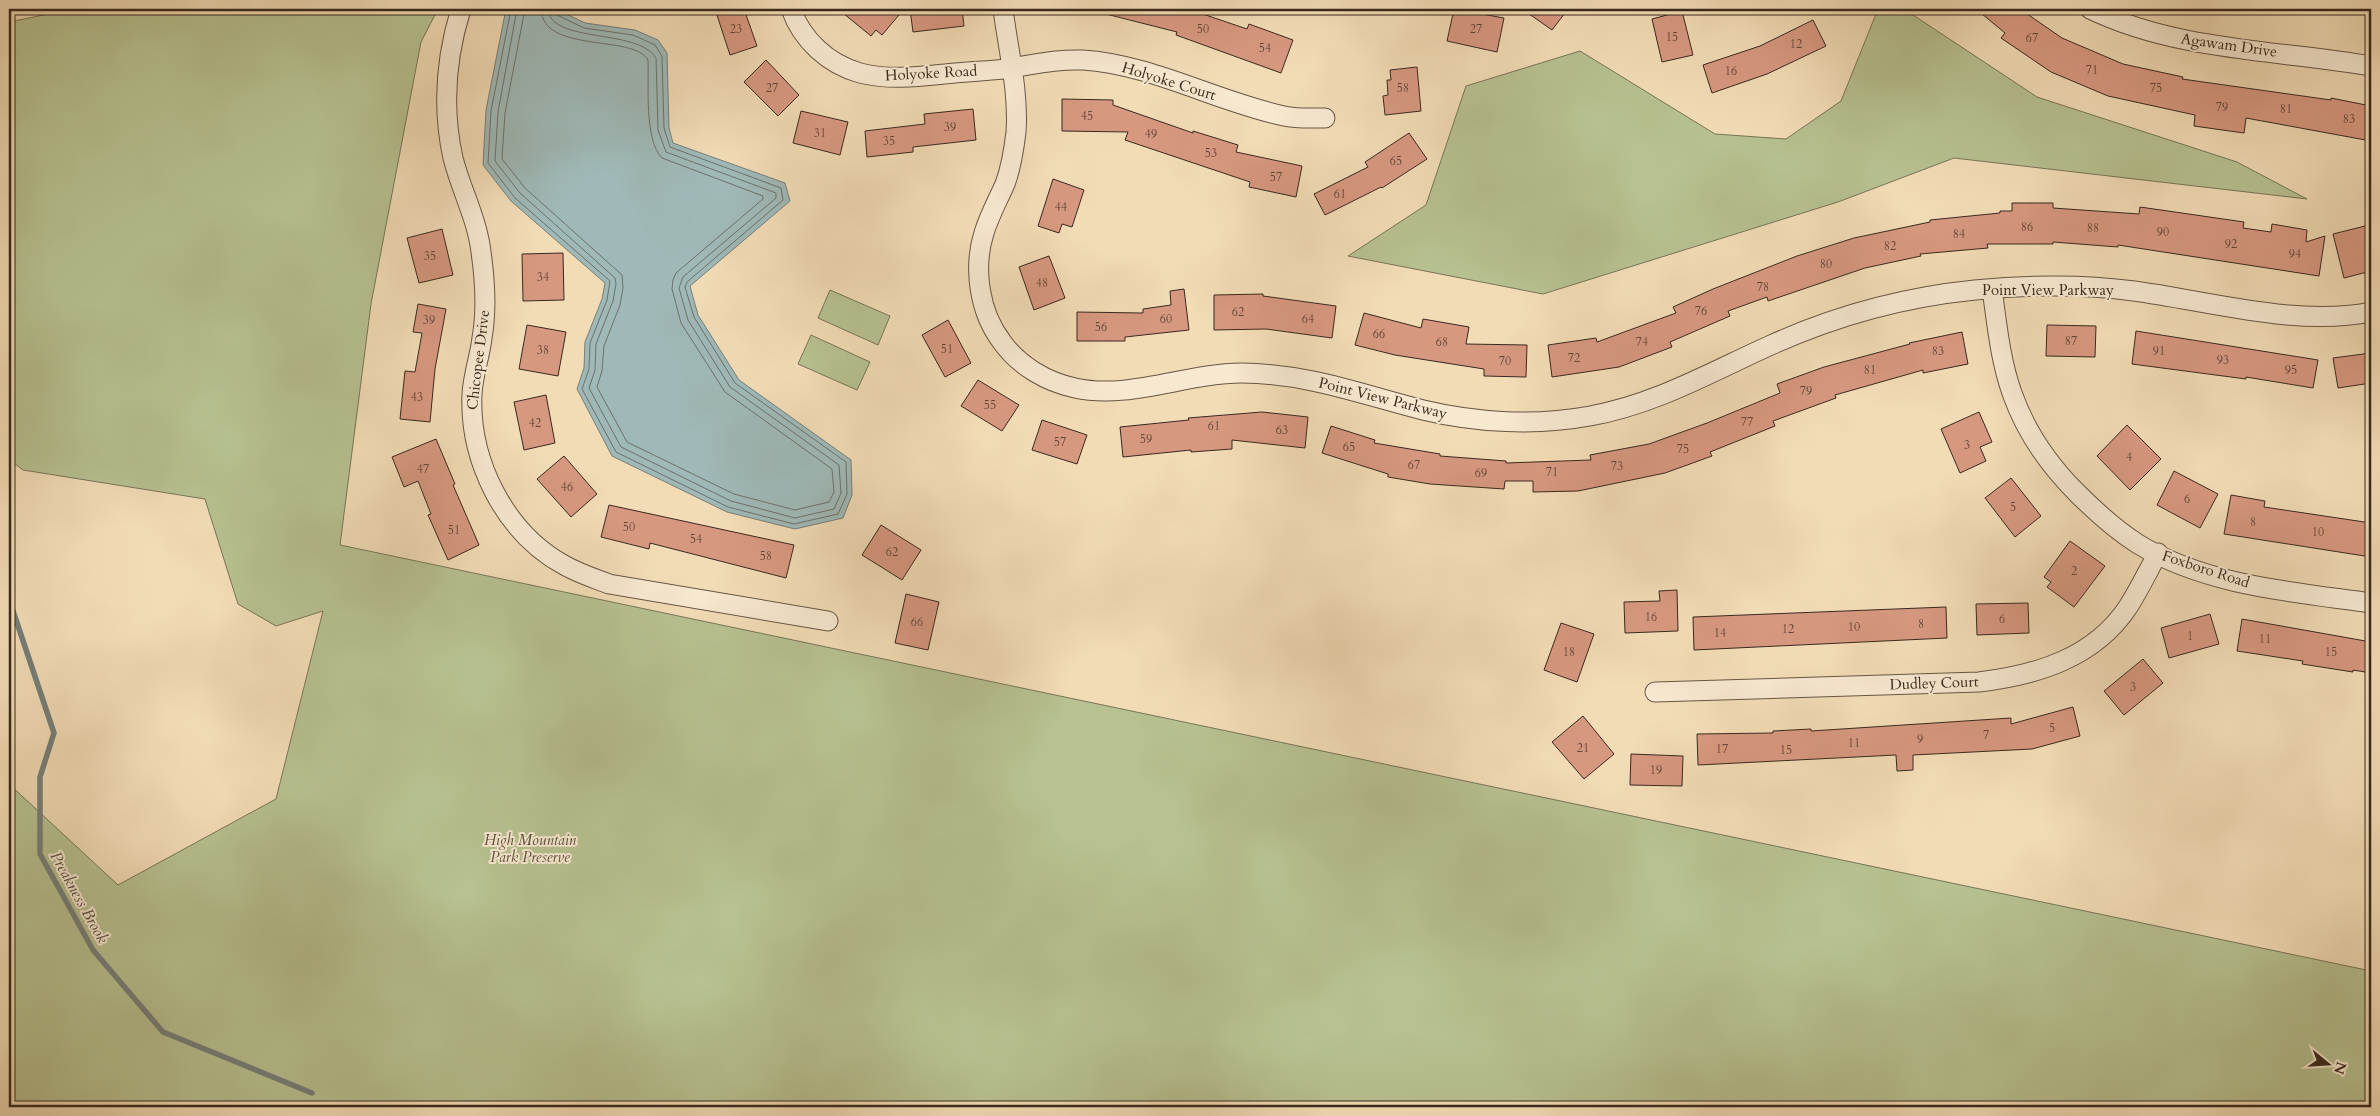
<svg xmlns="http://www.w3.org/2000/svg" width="2380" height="1116" viewBox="0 0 2380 1116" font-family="Cardo,serif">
  <rect width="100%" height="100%" fill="#f2dcb6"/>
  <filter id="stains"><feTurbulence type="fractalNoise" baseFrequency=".004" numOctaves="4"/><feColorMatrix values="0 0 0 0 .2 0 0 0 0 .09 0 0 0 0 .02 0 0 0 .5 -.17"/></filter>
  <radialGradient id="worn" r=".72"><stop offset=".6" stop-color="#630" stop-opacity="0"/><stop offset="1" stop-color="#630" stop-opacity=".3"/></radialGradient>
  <path fill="#b7c191" stroke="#787557" d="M 73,9 L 438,9 L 421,42 L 371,304 L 340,545 L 2371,971 L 2371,1107 L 9,1107 L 9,784 L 118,885 L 276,799 L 323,611 L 276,626 L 238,604 L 205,499 L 23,470 L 9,459 L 9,22 Z
    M 1878,9 L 1904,9 L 2037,97 L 2237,162 L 2307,199 L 1954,158 L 1838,202 L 1543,294 L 1348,256 L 1426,205 L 1466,86 L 1580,51 L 1715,134 L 1786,139 L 1841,101 Z
    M 830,290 L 890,316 L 878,345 L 818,318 Z
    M 811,335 L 870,362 L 857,390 L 798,364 Z"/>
  <path fill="#9fb9b8" stroke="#767f7a" d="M 506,9 L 556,9 L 585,23 L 635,30 L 658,40 L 667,53 L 669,128 L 673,143 L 785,183 L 790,201 L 690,286 L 698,315 L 739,380 L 851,460 L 852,495 L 843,518 L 795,529 L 727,512 L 612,456 L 577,389 L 584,368 L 585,342 L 602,299 L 605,283 L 511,201 L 483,165 L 486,110 Z"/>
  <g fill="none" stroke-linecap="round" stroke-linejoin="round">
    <path stroke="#6c716a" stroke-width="1" d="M 511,9 L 491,111 L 488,163 L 515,198 L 610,281 L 607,300 L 590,343 L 589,369 L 582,389 L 616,452 L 728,507 L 794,524 L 838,514 L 847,494 L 846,462 L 735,383 L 694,317 L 685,287 L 687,282 L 783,200 L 781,188 L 670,147 L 664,128 L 662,56 L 655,45 L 633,35 L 584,28 L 557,15 L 555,9
      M 517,9 L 498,112 L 495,161 L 520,193 L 615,278 L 616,284 L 613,301 L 596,344 L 595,370 L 589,388 L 621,447 L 731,501 L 795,518 L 834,509 L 841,493 L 839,465 L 730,387 L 688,320 L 679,288 L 683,277 L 776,198 L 776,193 L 666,152 L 658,130 L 656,58 C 638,28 550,44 548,9
      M 525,9 L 505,113 L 502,159 L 525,188 L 622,275 L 623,288 L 620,305 L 604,346 L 602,371 L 597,387 L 627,442 L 734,494 L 795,510 L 829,502 L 834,492 L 832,469 L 725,392 L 681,323 L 672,289 L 673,280 L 676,273 L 763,199 L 763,196 L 662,158 C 644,140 649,85 648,60 C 634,34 542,54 541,9"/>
    <path stroke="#767f7a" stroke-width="5.5" d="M 9,599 L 54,733 L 40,777 L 40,854 L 93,950 L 163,1032 L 312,1093"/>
  </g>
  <path fill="#d79880" stroke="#39291d" d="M 726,9 L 744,9 L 757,46 L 730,55 L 716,12 Z
    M 838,9 L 904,9 L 882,35 L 876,30 L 871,36 Z
    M 910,9 L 962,9 L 964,26 L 913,32 Z
    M 1107,9 L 1188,9 L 1247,29 L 1249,24 L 1293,40 L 1281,73 L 1176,35 L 1177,32 L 1106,14 Z
    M 1454,9 L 1504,18 L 1497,52 L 1447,41 Z
    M 1522,9 L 1568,9 L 1552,30 Z
    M 1976,9 L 2020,9 L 2062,38 L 2123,64 L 2183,77 L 2182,79 L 2331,100 L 2331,98 L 2371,106 L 2371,141 L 2246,118 L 2244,133 L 2194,126 L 2195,115 L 2108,96 L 2051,72 L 2001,38 L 2005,33 Z
    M 1682,11 L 1693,55 L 1662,62 L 1652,19 Z
    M 1813,20 L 1826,46 L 1767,74 L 1712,93 L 1703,65 L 1760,46 Z
    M 766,60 L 799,95 L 778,116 L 744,82 Z
    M 1417,67 L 1421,111 L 1385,115 L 1383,96 L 1388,95 L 1387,80 L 1391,80 L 1390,70 Z
    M 1062,99 L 1113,100 L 1113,105 L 1193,133 L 1193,131 L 1238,145 L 1236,152 L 1302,166 L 1296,197 L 1249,187 L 1250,182 L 1125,140 L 1128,132 L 1062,131 Z
    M 973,109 L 976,140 L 913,147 L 913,152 L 867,157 L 865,131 L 925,124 L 924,114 Z
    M 801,111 L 848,122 L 840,155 L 793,143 Z
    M 1409,133 L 1427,159 L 1382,188 L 1381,187 L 1325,215 L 1314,194 L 1368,167 L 1365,162 Z
    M 1053,179 L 1084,190 L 1072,227 L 1062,224 L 1059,233 L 1038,226 Z
    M 2012,203 L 2053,203 L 2053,208 L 2139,214 L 2140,207 L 2244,222 L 2243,228 L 2271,232 L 2272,224 L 2307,230 L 2306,242 L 2325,236 L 2319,276 L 2118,245 L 2118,247 L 2053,242 L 2053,244 L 1987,244 L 1988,248 L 1920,254 L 1921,256 L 1865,268 L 1768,301 L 1767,297 L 1728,311 L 1730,316 L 1670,342 L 1672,347 L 1619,367 L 1552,377 L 1548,345 L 1596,338 L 1597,342 L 1676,313 L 1673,307 L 1713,289 L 1797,256 L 1854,238 L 1930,222 L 1930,220 L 2000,213 L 2000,211 L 2012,211 Z
    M 2369,225 L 2371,235 L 2371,271 L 2344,278 L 2333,234 Z
    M 442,229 L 453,275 L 419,283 L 407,238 Z
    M 563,253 L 564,300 L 523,301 L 522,254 Z
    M 1049,256 L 1065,298 L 1034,310 L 1019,267 Z
    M 1184,289 L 1189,330 L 1125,337 L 1125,341 L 1077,341 L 1077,312 L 1143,313 L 1143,309 L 1171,305 L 1170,291 Z
    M 1263,294 L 1263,296 L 1336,306 L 1332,338 L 1266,329 L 1214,330 L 1214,295 Z
    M 418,304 L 446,309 L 435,369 L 430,422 L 400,419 L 405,371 L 415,372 L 422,333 L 413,332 Z
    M 1364,313 L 1421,328 L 1423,319 L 1469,327 L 1466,344 L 1527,345 L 1526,377 L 1484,376 L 1484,369 L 1395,355 L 1355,345 Z
    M 948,320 L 971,363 L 945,377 L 922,335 Z
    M 527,325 L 566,332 L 558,376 L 519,369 Z
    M 2047,325 L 2096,326 L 2095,357 L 2046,356 Z
    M 2136,331 L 2318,360 L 2313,388 L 2246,377 L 2246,379 L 2132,364 Z
    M 1962,332 L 1968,364 L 1923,373 L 1923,370 L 1835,395 L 1836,398 L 1773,421 L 1775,426 L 1710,452 L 1712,456 L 1665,473 L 1578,491 L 1533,492 L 1533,481 L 1505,481 L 1504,489 L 1430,484 L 1388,477 L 1388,474 L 1322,453 L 1331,426 L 1375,440 L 1374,443 L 1440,454 L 1440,456 L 1506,461 L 1506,463 L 1591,460 L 1590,455 L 1649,444 L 1707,423 L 1780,393 L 1777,384 L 1824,367 L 1910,344 L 1909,343 Z
    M 2371,353 L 2371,383 L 2338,388 L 2333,358 Z
    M 978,380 L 1019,405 L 1002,431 L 961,406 Z
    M 546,395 L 555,443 L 524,450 L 514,402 Z
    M 1262,412 L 1308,417 L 1305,448 L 1232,440 L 1232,449 L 1191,452 L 1191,450 L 1123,457 L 1120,427 L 1189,420 L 1188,418 Z
    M 1979,412 L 1992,442 L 1980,447 L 1986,461 L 1960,473 L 1941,429 Z
    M 1042,420 L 1087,435 L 1077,464 L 1032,450 Z
    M 2127,425 L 2161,459 L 2130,490 L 2097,456 Z
    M 436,439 L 455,484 L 453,485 L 479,545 L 448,560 L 428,515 L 431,514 L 418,481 L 404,487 L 392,457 Z
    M 564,456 L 597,494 L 571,517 L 537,479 Z
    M 2174,471 L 2218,494 L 2200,528 L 2157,505 Z
    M 2011,478 L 2041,516 L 2015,537 L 1985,498 Z
    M 2231,495 L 2265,501 L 2264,507 L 2371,523 L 2371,557 L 2224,534 Z
    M 609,505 L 794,545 L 786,578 L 650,543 L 649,549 L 601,537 Z
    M 881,525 L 921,550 L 902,580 L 862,555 Z
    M 2070,541 L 2105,566 L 2074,607 L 2047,587 L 2051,582 L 2044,577 Z
    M 1677,590 L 1678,631 L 1625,633 L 1624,602 L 1660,601 L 1659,591 Z
    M 906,594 L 939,602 L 928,650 L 895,643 Z
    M 2028,603 L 2029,633 L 1977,635 L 1976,604 Z
    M 1946,607 L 1947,638 L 1694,650 L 1693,617 Z
    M 2210,614 L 2219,644 L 2169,658 L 2161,628 Z
    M 2242,619 L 2371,642 L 2371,673 L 2353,670 L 2353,672 L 2302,664 L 2303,661 L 2237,651 Z
    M 1561,623 L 1594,634 L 1577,682 L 1544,670 Z
    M 2143,659 L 2163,683 L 2124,715 L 2104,691 Z
    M 2073,707 L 2080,736 L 2032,749 L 1913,755 L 1913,770 L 1897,771 L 1896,755 L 1698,765 L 1697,734 L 1773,733 L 1773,731 L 1811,729 L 1811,731 L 2011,718 L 2011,724 Z
    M 1583,716 L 1614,754 L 1584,779 L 1552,742 Z
    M 1631,754 L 1683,756 L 1682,786 L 1630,785 Z"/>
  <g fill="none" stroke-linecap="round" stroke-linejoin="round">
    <g stroke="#675643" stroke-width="21">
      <path id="minor" d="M 461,9 C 446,57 442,108 453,158 C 461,190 477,218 481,252 C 485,280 487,310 482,338 C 480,356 473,375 472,394 C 469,460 504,532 564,565 C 578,573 593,578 609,584 L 828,621
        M 791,9 C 802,40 828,64 860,73 C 891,81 923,76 955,73 C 973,71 993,71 1011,68 C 1036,64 1058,59 1083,60 C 1150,64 1218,102 1284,116 C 1297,119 1312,118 1325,118
        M 1003,9 C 1008,49 1019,92 1016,132 C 1014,149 1011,168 1005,184 C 998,200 989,216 984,233 C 973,268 979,312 1002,342 C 1019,366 1047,382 1075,388 C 1130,400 1186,373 1242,373 C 1309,374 1360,394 1423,410 C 1477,423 1536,426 1590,416 C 1656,404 1711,372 1771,345 C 1835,316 1905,297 1975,290 C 2027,285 2083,284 2134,291 C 2209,301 2297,327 2371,312
        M 2090,9 C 2177,51 2278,50 2371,66
        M 1992,289 C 1997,324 2000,359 2012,393 C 2025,430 2049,465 2077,493 C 2096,512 2116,530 2138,544 C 2207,586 2294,592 2371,603
        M 1655,692 L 1979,682 C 2037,675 2094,658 2128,607 C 2139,590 2148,571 2158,553"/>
    </g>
    <use href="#minor" stroke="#f7e8d0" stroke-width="19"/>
  </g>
  <g text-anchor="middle" stroke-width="4" stroke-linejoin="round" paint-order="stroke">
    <g font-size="12" fill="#604536">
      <text x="736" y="33">23</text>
      <text x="1203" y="33">50</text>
      <text x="1476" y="33">27</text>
      <text x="1672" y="41">15</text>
      <text x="2032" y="42">67</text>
      <text x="1796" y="48">12</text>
      <text x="1265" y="52">54</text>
      <text x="2092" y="74">71</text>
      <text x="1731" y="75">16</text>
      <text x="772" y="92">27</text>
      <text x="1403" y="92">58</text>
      <text x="2156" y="92">75</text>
      <text x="2222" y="111">79</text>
      <text x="2286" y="113">81</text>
      <text x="1087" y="120">45</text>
      <text x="2349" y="123">83</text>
      <text x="950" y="131">39</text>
      <text x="820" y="137">31</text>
      <text x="1151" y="138">49</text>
      <text x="889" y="145">35</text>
      <text x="1211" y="157">53</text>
      <text x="1396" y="165">65</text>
      <text x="1276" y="181">57</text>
      <text x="1340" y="198">61</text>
      <text x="1061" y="211">44</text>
      <text x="2027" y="231">86</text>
      <text x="2093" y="232">88</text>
      <text x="2163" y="236">90</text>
      <text x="1959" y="238">84</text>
      <text x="2231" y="248">92</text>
      <text x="1890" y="250">82</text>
      <text x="2295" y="258">94</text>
      <text x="430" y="260">35</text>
      <text x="1826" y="268">80</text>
      <text x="543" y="281">34</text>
      <text x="1042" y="287">48</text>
      <text x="1763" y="291">78</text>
      <text x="1701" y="315">76</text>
      <text x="1238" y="316">62</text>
      <text x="1166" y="323">60</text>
      <text x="1308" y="323">64</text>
      <text x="429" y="324">39</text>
      <text x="1101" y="331">56</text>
      <text x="1379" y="338">66</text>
      <text x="2071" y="345">87</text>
      <text x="1442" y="346">68</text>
      <text x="1642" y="346">74</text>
      <text x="947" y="353">51</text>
      <text x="543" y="354">38</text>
      <text x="1938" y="355">83</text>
      <text x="2159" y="355">91</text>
      <text x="1574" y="362">72</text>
      <text x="2223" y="364">93</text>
      <text x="1505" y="365">70</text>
      <text x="1870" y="374">81</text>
      <text x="2291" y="374">95</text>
      <text x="1806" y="395">79</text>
      <text x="417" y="401">43</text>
      <text x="990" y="409">55</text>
      <text x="1747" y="426">77</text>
      <text x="535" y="427">42</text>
      <text x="1214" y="430">61</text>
      <text x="1282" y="434">63</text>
      <text x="1146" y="443">59</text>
      <text x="1060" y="446">57</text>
      <text x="1967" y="449">3</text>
      <text x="1349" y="451">65</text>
      <text x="1683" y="453">75</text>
      <text x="2129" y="461">4</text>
      <text x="1414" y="469">67</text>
      <text x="1617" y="470">73</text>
      <text x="423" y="473">47</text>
      <text x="1552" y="476">71</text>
      <text x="1481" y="477">69</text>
      <text x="567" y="491">46</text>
      <text x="2187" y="503">6</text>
      <text x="2013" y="511">5</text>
      <text x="2253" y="526">8</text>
      <text x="629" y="531">50</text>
      <text x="454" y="534">51</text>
      <text x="2318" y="536">10</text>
      <text x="696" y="543">54</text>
      <text x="892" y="556">62</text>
      <text x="766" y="560">58</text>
      <text x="2074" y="575">2</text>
      <text x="1651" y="621">16</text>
      <text x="2002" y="623">6</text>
      <text x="917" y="626">66</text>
      <text x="1921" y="628">8</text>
      <text x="1854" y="631">10</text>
      <text x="1788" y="633">12</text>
      <text x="1720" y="637">14</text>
      <text x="2190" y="640">1</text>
      <text x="2265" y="643">11</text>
      <text x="1569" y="656">18</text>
      <text x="2331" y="656">15</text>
      <text x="2133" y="691">3</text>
      <text x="2052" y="732">5</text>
      <text x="1986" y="739">7</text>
      <text x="1920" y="743">9</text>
      <text x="1854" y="747">11</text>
      <text x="1583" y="752">21</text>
      <text x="1722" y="753">17</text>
      <text x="1786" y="754">15</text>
      <text x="1656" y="774">19</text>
    </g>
    <g font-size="15" fill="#39291d" stroke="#f7e8d0">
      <text transform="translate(2229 45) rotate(8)" y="5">Agawam Drive</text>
      <text transform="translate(931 73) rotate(-3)" y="5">Holyoke Road</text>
      <text transform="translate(1169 81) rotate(17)" y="5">Holyoke Court</text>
      <text x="2048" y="295">Point View Parkway</text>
      <text transform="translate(478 360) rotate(-83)" y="5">Chicopee Drive</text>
      <text transform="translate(1383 398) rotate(14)" y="5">Point View Parkway</text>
      <text transform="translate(2206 569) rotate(18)" y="5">Foxboro Road</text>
      <text transform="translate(1934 683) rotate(-2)" y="5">Dudley Court</text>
    </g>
    <g font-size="15" font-style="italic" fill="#584f3a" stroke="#f7e8d0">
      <text x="530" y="845">High Mountain<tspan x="530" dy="17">Park Preserve</tspan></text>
    </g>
    <g font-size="16" font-style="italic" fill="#524d44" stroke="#f7e8d0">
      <text transform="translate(80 897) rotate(61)" y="6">Preakness Brook</text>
    </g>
  </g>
  <rect width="2380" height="1116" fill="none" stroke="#f2dcb6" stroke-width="30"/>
  <rect x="10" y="10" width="2360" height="1096" fill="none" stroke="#39291d" stroke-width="2.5"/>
  <rect x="15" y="15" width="2350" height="1086" fill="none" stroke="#39291d"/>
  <g transform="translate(2328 1064) rotate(108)" stroke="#f7e8d0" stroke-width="4" paint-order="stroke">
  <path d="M0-4L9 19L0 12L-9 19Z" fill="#39291d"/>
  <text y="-8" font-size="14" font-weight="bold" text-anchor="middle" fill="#39291d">N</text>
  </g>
  <rect width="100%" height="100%" filter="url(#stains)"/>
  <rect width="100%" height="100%" fill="url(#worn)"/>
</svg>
